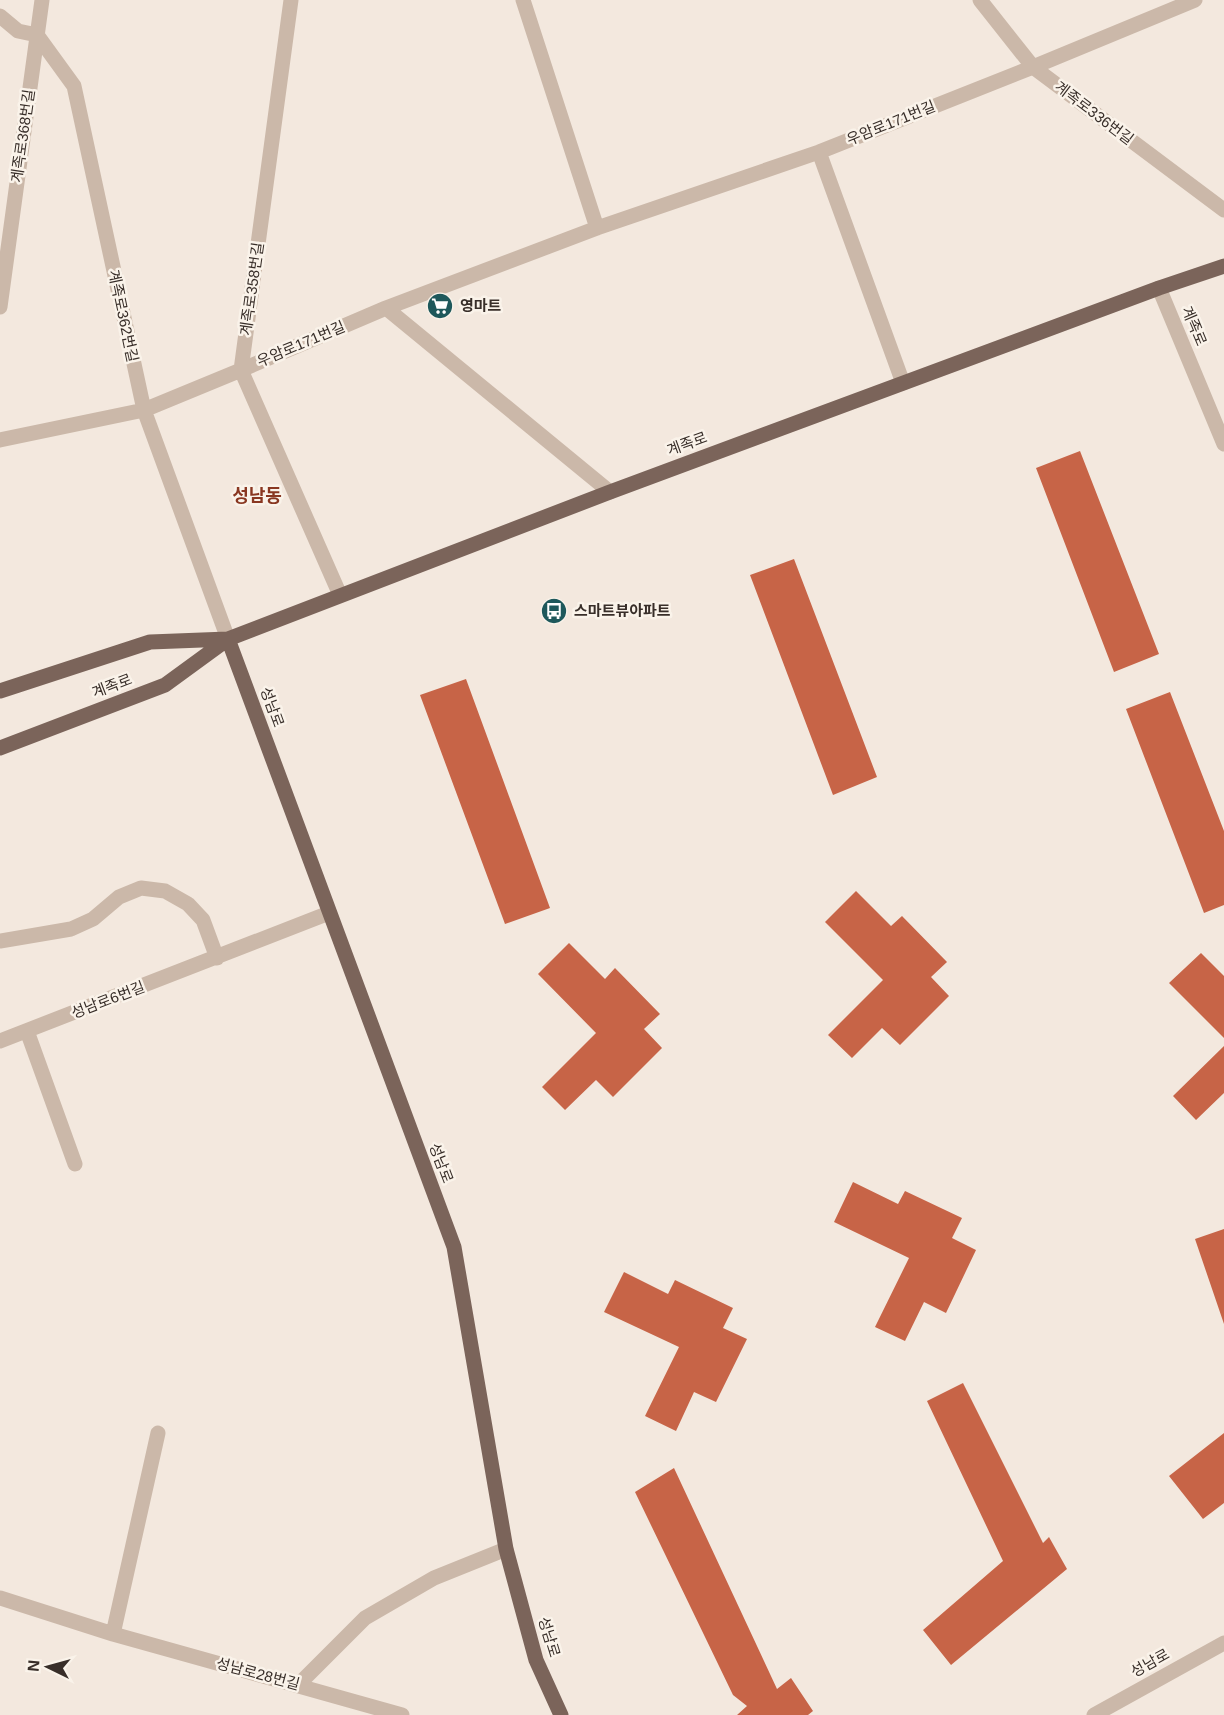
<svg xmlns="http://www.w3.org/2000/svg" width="1224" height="1715" viewBox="0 0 1224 1715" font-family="Helvetica,'Noto Sans KR',sans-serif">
  <rect width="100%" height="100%" fill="#f3e8de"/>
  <path fill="#c76447" d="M 1080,451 L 1159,654 L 1114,672 L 1036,468 Z
    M 794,559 L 877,777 L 833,795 L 750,575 Z
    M 466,679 L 550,908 L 505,924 L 420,695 Z
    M 1170,692 L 1224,831 L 1224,905 L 1204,913 L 1126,709 Z
    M 856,891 L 891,926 L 902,916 L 947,962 L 931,977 L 949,996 L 900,1045 L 882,1028 L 852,1058 L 828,1035 L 883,980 L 825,922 Z
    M 569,943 L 605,979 L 615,968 L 660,1014 L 644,1029 L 662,1048 L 613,1097 L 596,1080 L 565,1110 L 542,1087 L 596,1033 L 538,974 Z
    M 1201,953 L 1224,976 L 1224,1038 L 1169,983 Z
    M 1224,1046 L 1224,1093 L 1196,1120 L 1173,1096 Z
    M 853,1182 L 898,1204 L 905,1191 L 962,1218 L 952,1238 L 976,1250 L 946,1313 L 924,1302 L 905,1341 L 875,1327 L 909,1258 L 834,1222 Z
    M 1224,1229 L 1224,1324 L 1195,1239 Z
    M 624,1272 L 668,1294 L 675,1280 L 733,1308 L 723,1328 L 747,1339 L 716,1402 L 694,1392 L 676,1431 L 645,1416 L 679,1347 L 604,1312 Z
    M 963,1383 L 1043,1543 L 1049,1537 L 1067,1569 L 951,1665 L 923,1630 L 1003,1561 L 927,1401 Z
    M 1224,1433 L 1224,1503 L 1203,1519 L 1169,1476 Z
    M 674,1468 L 777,1689 L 791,1678 L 813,1711 L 808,1715 L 737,1715 L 747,1706 L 733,1695 L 635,1492 Z"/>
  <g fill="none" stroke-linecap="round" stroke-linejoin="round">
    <path stroke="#cbb8a9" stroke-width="15" d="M 291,0 L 241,370 L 340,595
      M 523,0 L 597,228
      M 980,0 L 1033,67 L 1224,210
      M 0,16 L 18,31 L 37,35 L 74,86 L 144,410 L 228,639
      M 819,152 L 903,383
      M 1159,288 L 1224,444
      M 0,307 L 42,0
      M 386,308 L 610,492
      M 0,440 L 144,410 L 241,370 L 386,308 L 597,228 L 819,152 L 1033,67 L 1195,0
      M 0,941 L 71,929 L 93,919 L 119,897 L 141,888 L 165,891 L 188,904 L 203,920 L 217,958
      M 27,1031 L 75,1164
      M 0,1041 L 329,913
      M 0,1598 L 113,1634 L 402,1715
      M 113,1634 L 158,1433
      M 298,1685 L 365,1618 L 434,1578 L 506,1549
      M 1094,1715 L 1224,1643"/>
    <path stroke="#7b645a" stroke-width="15" d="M 228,639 L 454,1247 L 506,1549 L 536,1660 L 561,1715
      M 0,691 L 150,642 L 228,639
      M 0,748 L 165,685 L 228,639 L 610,492 L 1159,288 L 1224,266"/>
  </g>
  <defs>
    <g id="supermarket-disc" transform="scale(1.35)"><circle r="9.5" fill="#1e585b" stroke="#faf3ea"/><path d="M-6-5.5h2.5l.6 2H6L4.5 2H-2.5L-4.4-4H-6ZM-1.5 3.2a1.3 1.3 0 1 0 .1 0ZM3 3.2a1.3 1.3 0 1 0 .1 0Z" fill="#fff"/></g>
    <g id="bus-disc" transform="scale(1.35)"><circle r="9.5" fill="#1e585b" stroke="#faf3ea"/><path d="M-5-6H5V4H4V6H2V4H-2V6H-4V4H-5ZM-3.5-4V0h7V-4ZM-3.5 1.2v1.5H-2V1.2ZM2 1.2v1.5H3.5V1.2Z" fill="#fff"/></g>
  </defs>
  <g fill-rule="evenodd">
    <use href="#supermarket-disc" x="440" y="306"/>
    <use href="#bus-disc" x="554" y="611"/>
  </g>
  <g text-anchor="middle" stroke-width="5" stroke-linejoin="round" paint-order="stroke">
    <g font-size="15" fill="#382e29" stroke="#faf3ea">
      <text transform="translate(1094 113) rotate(37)" y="5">계족로336번길</text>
      <text transform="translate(891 123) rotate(-22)" y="5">우암로171번길</text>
      <text transform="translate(23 136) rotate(-82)" y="5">계족로368번길</text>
      <text transform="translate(252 289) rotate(-82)" y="5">계족로358번길</text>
      <text transform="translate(123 316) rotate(78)" y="5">계족로362번길</text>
      <text transform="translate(1194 326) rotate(67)" y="5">계족로</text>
      <text transform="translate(301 344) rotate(-23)" y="5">우암로171번길</text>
      <text transform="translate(687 444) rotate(-20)" y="5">계족로</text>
      <text transform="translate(112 686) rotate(-21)" y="5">계족로</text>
      <text transform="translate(272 707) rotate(70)" y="5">성남로</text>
      <text transform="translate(108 1000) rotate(-21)" y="5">성남로6번길</text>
      <text transform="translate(441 1163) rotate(69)" y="5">성남로</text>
      <text transform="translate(549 1637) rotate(73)" y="5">성남로</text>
      <text transform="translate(1150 1663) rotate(-29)" y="5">성남로</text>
      <text transform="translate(258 1674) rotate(15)" y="5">성남로28번길</text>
    </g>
    <g font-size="15" font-weight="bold" fill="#382e29" stroke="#faf3ea" text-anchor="start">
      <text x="460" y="311">영마트</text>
      <text x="574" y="616">스마트뷰아파트</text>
    </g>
    <g font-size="18" font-weight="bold" fill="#893721" stroke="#faf3ea">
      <text x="257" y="502">성남동</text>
    </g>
  </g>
  <g transform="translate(48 1667) rotate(275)" stroke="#faf3ea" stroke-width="4.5" paint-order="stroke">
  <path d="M0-4.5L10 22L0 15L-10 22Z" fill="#382e29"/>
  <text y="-9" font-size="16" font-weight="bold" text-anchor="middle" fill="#382e29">N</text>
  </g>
</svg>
